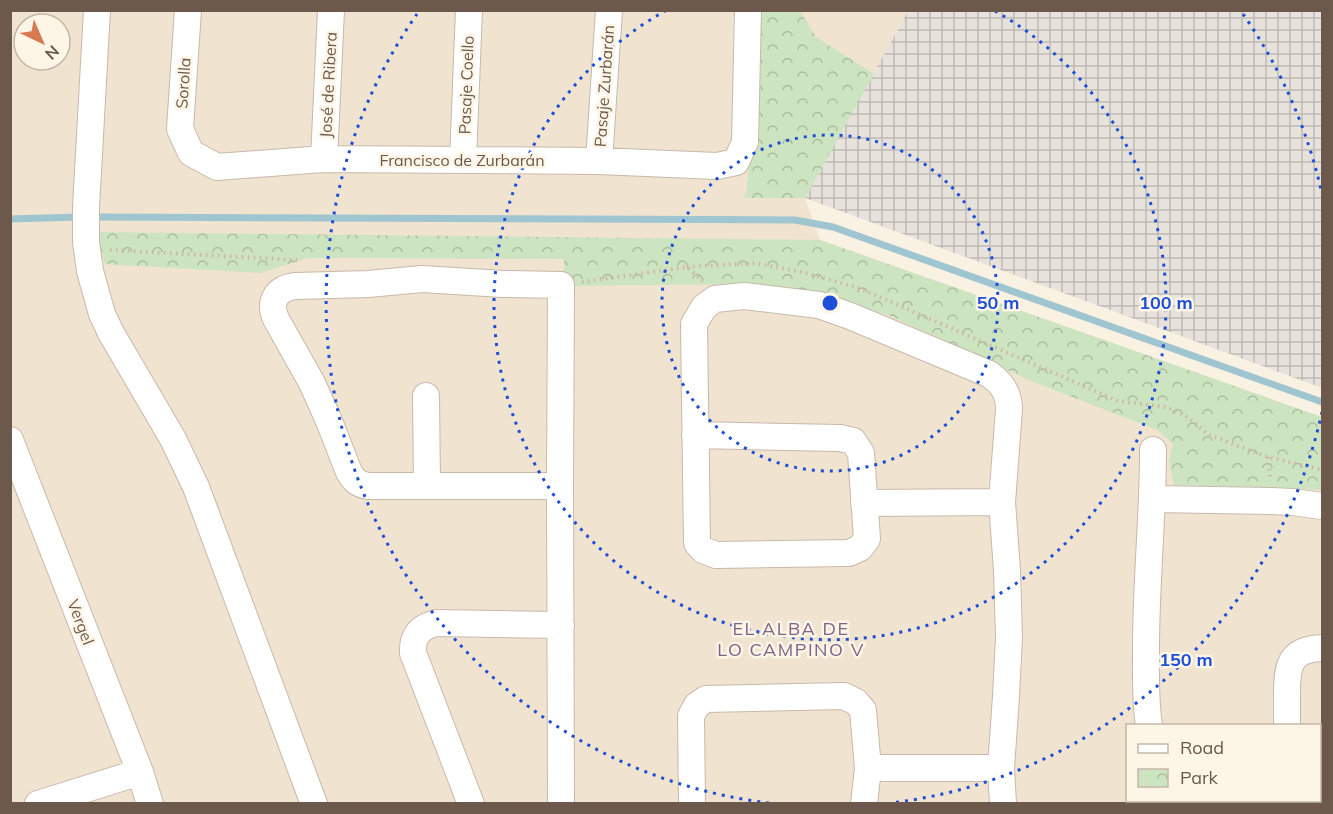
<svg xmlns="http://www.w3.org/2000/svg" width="1333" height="814" viewBox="0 0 1333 814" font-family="Mulish,sans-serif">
  <defs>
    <pattern id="industrial-grid" width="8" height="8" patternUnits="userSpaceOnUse" patternTransform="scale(1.5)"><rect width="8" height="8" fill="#e8e2dc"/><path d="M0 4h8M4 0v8" fill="none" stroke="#c0bab4"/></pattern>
    <pattern id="park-crowns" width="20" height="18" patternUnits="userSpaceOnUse" patternTransform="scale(1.5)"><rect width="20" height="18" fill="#cde4c1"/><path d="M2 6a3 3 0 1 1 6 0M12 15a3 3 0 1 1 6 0" fill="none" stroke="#abbc9f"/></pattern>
  </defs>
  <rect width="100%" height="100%" fill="#f9f1e1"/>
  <path fill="#f0e3d0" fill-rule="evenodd" d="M 10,11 L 908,11 L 805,198 L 820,240 L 1322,417 L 1322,803 L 11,803 ZM 24,24 L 60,24 L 60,60 L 24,60 ZM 1128,726 L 1320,726 L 1320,800 L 1128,800 Z"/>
  <path fill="url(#industrial-grid)" d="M 908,11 L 1322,11 L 1322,388 L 805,198 Z"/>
  <path fill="url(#park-crowns)" d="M 761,11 L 800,11 L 816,37 L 874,74 L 805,198 L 744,198 L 747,188 Z
    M 96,232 L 820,240 L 1322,417 L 1322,490 L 1174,485 L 1169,462 L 1173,444 L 1157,430 L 1031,381 L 886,314 L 753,284 L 564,286 L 564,259 L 308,258 L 260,273 L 105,264 Z"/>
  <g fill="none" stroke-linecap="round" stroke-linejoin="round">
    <path stroke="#9fc5d0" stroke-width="7" d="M 91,217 L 795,220 L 833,227 L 1322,402
      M 10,219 L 80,217"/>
    <g stroke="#c8b9aa" stroke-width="28">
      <path id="minor" d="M 97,10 L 86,207 L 86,242 L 90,271 L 102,314 L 111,333 L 173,439 L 196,487 L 314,804
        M 188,10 L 180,129 L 191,153 L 217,167 L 324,159 L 599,161 L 717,166 L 736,162 L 745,142 L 748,10
        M 324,159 L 331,10
        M 463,160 L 469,10
        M 599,161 L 609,10
        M 426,396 L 427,485
        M 695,435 L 840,438 L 853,441 L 861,453 L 867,539 L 860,548 L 849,553 L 716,555 L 703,550 L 697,543 L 694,324 L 704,307 L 715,299 L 744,296 L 819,305 L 850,316 L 989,374 C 1002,383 1009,393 1009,409 L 1002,502 L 1007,570 L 1009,637 L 1006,696 L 1001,768 L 1003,804
        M 10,440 L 140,772 L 150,804
        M 560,486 L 368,486 C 358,484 354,481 349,472 L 329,421 L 312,383 L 276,319 C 268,301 277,288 296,286 L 368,284 L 422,279 L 503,284 L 561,285 L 560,486 L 561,804
        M 1153,499 L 1271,501 L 1293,502 L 1322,506
        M 864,503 L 1002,502
        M 1149,726 C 1145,700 1146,674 1146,648 C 1146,582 1153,516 1153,450
        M 1287,726 C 1287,714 1287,703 1287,692 C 1287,664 1291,649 1322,648
        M 868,768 L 1001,768
        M 38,804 L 140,772
        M 471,804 L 413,653 C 412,635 421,626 437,623 L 561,625
        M 692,804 L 691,716 L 697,705 L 706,699 L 844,696 L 856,702 L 863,710 L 868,768 L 864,804
        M 1151,804 L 1151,800
        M 1287,804 L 1287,800"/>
    </g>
    <path stroke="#cfb69f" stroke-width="4" stroke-dasharray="1.5 4.5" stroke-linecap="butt" d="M 110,250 L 297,260
      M 687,267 L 755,263 L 806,273 L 859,288 L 1118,401 L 1166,407 L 1186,416 L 1209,435 L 1268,457 L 1322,470
      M 582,282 L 687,267 L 703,281
      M 1268,457 L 1270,477"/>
    <use href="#minor" stroke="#fff" stroke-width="26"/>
  </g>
  <g fill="none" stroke="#1d4ed8" stroke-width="3" stroke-dasharray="3 6">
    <circle cx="830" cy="303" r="168"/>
    <path d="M995 11A336 336 0 1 1 665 11"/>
    <path d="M1322 412A504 504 0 0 1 891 803M769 803A504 504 0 0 1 417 14M1243 14A504 504 0 0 1 1322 194"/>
  </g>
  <g text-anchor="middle" stroke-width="5" stroke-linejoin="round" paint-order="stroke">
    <g font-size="16" fill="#6d594b" stroke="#fdf5e6">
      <text transform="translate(183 83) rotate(-86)" y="6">Sorolla</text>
      <text transform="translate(328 85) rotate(-87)" y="6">José de Ribera</text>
      <text transform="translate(466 85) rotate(-88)" y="6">Pasaje Coello</text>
      <text transform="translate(604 86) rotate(-86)" y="6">Pasaje Zurbarán</text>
      <text x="462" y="166">Francisco de Zurbarán</text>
      <text transform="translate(81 622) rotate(69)" y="6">Vergel</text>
    </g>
    <g font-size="18" letter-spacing="1.5" fill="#7f638a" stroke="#fdf5e6">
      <text x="791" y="635">EL ALBA DE<tspan x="791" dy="21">LO CAMPINO V</tspan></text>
    </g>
  </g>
  <circle cx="830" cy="303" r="9" fill="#1d4ed8" stroke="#fdf5e6" stroke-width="3"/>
  <g font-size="18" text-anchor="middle" font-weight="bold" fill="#1d4ed8" stroke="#fdf5e6" stroke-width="5" stroke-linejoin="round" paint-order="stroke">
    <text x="998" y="309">50 m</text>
    <text x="1166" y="309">100 m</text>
    <text x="1186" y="666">150 m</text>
  </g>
  <rect width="1333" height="814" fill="none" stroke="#6d594b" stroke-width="24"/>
  <rect x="1126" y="724" width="195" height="78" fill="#fdf5e6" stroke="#c3b7a8" stroke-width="1.5"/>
  <rect x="1138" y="744" width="30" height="9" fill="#ffffff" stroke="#c3b7a8" stroke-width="1.5"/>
  <text x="1180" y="754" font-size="18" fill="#6d594b">Road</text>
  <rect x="1138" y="769" width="30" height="18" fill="url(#park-crowns)" stroke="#c3b7a8" stroke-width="1.5"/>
  <text x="1180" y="784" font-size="18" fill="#6d594b">Park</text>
  <g transform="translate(42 42) rotate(136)"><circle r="28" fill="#fdf5e6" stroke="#c3b7a8" stroke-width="1.5"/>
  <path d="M0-4.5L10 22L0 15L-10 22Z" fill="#d77952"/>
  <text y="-9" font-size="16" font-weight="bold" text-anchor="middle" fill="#6d594b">N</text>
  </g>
</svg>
